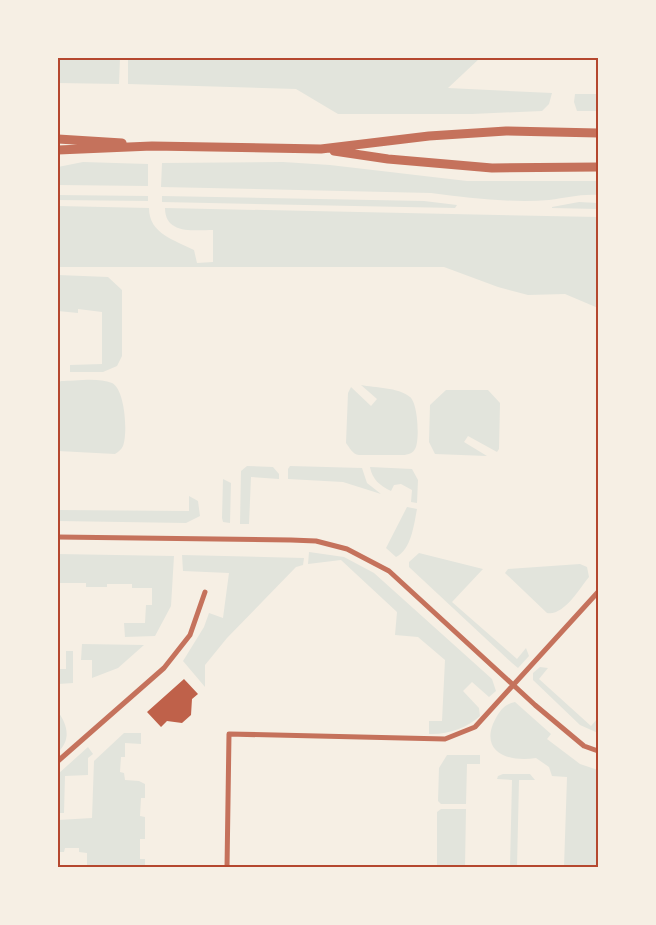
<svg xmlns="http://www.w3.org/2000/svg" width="656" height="925" viewBox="0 0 656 925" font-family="Poppins,sans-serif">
  <rect width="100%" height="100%" fill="#f6efe4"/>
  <path fill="#e2e4dc" d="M 58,58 L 120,58 L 119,84 L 58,83 Z
    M 128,58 L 480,58 L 448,88 L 552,93 L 549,104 L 542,111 L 472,114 L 338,114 L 296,89 L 128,84 Z
    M 575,94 L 598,94 L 598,111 L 577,111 L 574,102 Z
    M 83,162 L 148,164 L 148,186 L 58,185 L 58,167 Z
    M 283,162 L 330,165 L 467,181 L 598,181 L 598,195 C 579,194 567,198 549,200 C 510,203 469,198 431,193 L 161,187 L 162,163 Z
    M 58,195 L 148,196 L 148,201 L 58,200 Z
    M 162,196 L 424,201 L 457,205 L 455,208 L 162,202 Z
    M 579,202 L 598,203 L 598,209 L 552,208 L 552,207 Z
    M 58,206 L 149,208 C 149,234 175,240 194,250 L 197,263 L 213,262 L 213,230 C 195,230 165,235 165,208 L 598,217 L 598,308 L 565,294 L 528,295 L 498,287 L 444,267 L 58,267 Z
    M 58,275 L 108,277 L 122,290 L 122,356 L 117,366 L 103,372 L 70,372 L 70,365 L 102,364 L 102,312 L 78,309 L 78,313 L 58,311 Z
    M 61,381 C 75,381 98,377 112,383 C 125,389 128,433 123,446 C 121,450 118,452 115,454 L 58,451 L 58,383 Z
    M 361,385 C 375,388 398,387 410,397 C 418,403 420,441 415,449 C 413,453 409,454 405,455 L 359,455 C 352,454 350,448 346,443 L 348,393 L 351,387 L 371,406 L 377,399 Z
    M 446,390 L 488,390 L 500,403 L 499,449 L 497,452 L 468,436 L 464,442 L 487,456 L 435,454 L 429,442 L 430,405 Z
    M 247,466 L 273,467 L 279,474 L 279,479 L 251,477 L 249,524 L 240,524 L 241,471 Z
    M 290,466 L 362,468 L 367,483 L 381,494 L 343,482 L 288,479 L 288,469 Z
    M 370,467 L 412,469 L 418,480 L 417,503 L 411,502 L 412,490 L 401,484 L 394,485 L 391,491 C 380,486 372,479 370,467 Z
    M 223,479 L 231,483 L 230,523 L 223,522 L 222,518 Z
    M 189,496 L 198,501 L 200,516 L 186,523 L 58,521 L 58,510 L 189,511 Z
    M 407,507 L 417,509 C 414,525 411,550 396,557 L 386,548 Z
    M 309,552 L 344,557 L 374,573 L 492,679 L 496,691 L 489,697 L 472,682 L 463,691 L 479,708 L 480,716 C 467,728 447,735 429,734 L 429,721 L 442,721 L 445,660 L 418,637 L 395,635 L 397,612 L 341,560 L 308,564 Z
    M 419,553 L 483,569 L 452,602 L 517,659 L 526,648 L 529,656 L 518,668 L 512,663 L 409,567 L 409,562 Z
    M 58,554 L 174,556 L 171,606 L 155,636 L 125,637 L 124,623 L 145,623 L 146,605 L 152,605 L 152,588 L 132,588 L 132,584 L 107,584 L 107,587 L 86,587 L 86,583 L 58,583 Z
    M 182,555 L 304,558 L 303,565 L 296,567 L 227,638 L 205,665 L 205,687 L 183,661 L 204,627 L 209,613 L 223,618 L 229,573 L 183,571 Z
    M 580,564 L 587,567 L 589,577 C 579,589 564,616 547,613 L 505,573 L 508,569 Z
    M 82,644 L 144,645 L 118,668 L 92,678 L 92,660 L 81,660 Z
    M 66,651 L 73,651 L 73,683 L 58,684 L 58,669 L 66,669 Z
    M 540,667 L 548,668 L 539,679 L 591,726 L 598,718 L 598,733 L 580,725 L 533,680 L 533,673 Z
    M 515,702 L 551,734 L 547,739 L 580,764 L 598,770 L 598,867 L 564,867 L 567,777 L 552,776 L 549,767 L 536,758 C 506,763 477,750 497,716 C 502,708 506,704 515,702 Z
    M 58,712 C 68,725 71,740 58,752 Z
    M 124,733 L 141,733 L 141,744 L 125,743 L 125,757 L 121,757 L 120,772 L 124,773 L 125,780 L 139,781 L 145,784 L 145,798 L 141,798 L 140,816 L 145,817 L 145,839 L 140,839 L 140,859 L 145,859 L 145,867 L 87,867 L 87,853 L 79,852 L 79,848 L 65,848 L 64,852 L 58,852 L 58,820 L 92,818 L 94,761 Z
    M 88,747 L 93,754 L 88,758 L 88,775 L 65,776 L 64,813 L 58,813 L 58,774 Z
    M 447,755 L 480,755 L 480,764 L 467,764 L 466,804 L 441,804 L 438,801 L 439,768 Z
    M 503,774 L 530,774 L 535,780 L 519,780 L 517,867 L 510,867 L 512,780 L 497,779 L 498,776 Z
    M 441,809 L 466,809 L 465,867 L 437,867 L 437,812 Z"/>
  <path fill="#bf614a" d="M 184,679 L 198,694 L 192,699 L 191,715 L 182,723 L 167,721 L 161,727 L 147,712 Z"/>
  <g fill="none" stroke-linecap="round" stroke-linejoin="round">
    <path stroke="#c5725c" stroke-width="5" d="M 58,537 L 291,540 L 316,541 L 347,549 L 389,571 L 535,705 L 584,746 L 598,751
      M 58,761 L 164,668 L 190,635 L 205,592
      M 227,868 L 229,734 L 445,739 L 475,727 L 598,592"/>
    <path stroke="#c5725c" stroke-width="9" d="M 58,139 L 122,143
      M 58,150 L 152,146 L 321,149 L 429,136 L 506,131 L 598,133
      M 334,151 L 388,159 L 492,168 L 598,167"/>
  </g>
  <rect width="656" height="925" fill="none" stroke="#f6efe4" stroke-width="118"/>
  <rect x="59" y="59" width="538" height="807" fill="none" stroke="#b5482f" stroke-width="2"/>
</svg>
